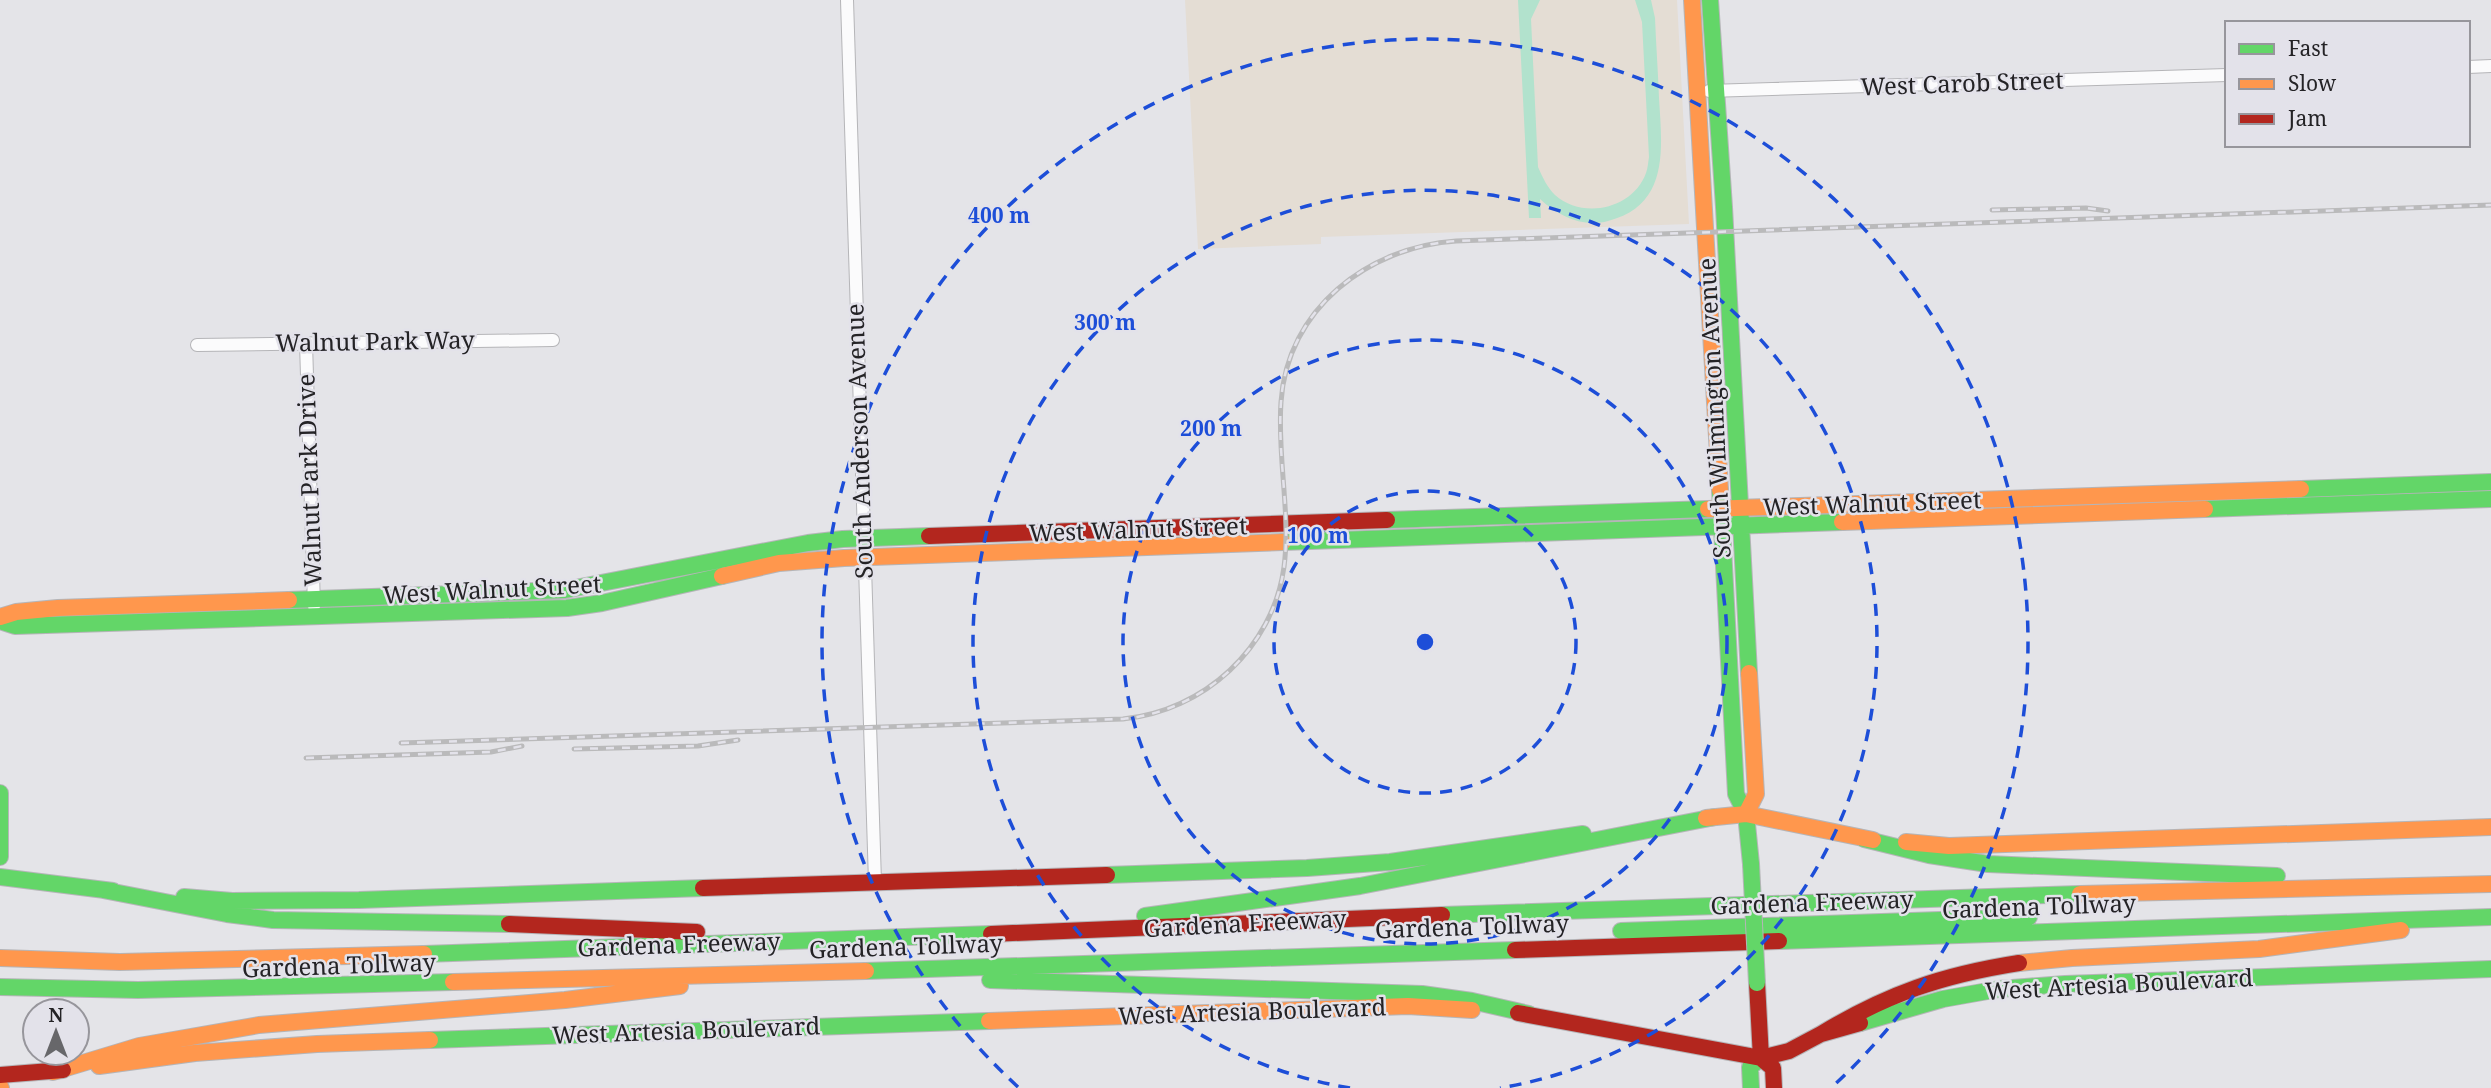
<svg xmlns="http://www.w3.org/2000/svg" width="2491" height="1088" viewBox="0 0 2491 1088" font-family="'Noto Serif',serif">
  <rect width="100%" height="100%" fill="#e4e4e8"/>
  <path fill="#e4ddd4" d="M 1185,0 L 1677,0 L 1689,224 L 1321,237 L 1321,244 L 1198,249 Z"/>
  <path fill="#b2e2cd" d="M 1518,0 L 1540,0 L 1531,19 L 1538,167 C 1543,178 1547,187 1555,195 C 1583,220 1633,209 1646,173 C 1648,168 1648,162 1649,157 L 1642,22 L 1635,0 L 1651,0 L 1655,18 C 1656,44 1658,71 1659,98 C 1662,148 1670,205 1608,221 C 1583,228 1558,216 1540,199 L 1541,218 L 1529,218 Z"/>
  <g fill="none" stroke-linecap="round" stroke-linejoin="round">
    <g stroke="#b5b5b8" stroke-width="14">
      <path id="street" d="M 847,0 L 875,882
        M 2468,67 L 2491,66
        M 1709,91 L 2227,75
        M 306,343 L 314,606
        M 197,345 L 553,340"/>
    </g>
    <g stroke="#b5b5b8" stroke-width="18">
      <path id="fast" d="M 1710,0 L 1724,207 L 1749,673
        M 2301,489 L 2491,482
        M 1720,490 L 1736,794 L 1746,814 L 1751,864
        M 2205,509 L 2491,499
        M 1387,520 L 1708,509
        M 1283,542 L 1842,522
        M 289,600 L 565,590 L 808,543 L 843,539 L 929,536
        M 0,621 L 15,626 L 567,608 L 602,603 L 722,576
        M 0,793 L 0,857
        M 1864,839 L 1929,855 L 1988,864 L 2277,876
        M 1107,875 L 1307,868 L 1390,862 L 1583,834
        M 0,877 L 113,891
        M 103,890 L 227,914 L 273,920 L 509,924
        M 184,897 L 232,901 L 359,900 L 703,888
        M 1442,915 L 2080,894
        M 1145,916 L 1360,886 L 1715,817
        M 1621,931 L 2029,917
        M 1779,941 L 2491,917
        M 424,954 L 991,934
        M 866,971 L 1515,950
        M 990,980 L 1422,994 L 1472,1001 L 1529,1014
        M 0,987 L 138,990 L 453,982
        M 1860,1023 L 1943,999 L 1999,989 L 2065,984 L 2491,969
        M 430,1040 L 989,1021
        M 1751,1088 L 1750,1067 L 1761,1058"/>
    </g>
    <g stroke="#b5b5b8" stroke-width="18">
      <path id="slow" d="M 1692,0 L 1720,490
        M 1708,509 L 2301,489
        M 1842,522 L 2205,509
        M 722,576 L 779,563 L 844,558 L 1283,542
        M 0,617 L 16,612 L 58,608 L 289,600
        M 1746,814 L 1756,794 L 1749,673
        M 1706,818 L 1746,814 L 1873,840
        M 1906,842 L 1949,846 L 2491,827
        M 2080,894 L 2491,884
        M 0,958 L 120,962 L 424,954
        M 2019,963 L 2072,958 L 2259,949 L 2401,930
        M 453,982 L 866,971
        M 989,1021 L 1408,1006 L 1472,1010
        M 99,1066 L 195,1053 L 317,1044 L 430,1040
        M 53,1072 L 139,1046 L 259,1025 L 565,1000 L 680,986
        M 0,1086 L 1,1088"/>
    </g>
    <g stroke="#b5b5b8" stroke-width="18">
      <path id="jam" d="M 929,536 L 1387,520
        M 703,888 L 1107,875
        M 509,924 L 697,932
        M 991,934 L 1442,915
        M 1515,950 L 1779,941
        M 1757,983 L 1761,1058 L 1773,1068 L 1774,1088
        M 1518,1013 L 1761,1058 L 1789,1051 L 1821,1034 L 1860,1023
        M 1821,1034 C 1887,994 1942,975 2019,963
        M 0,1075 L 63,1070"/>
    </g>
    <use href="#street" stroke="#fbfbfc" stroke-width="12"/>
    <use href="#fast" stroke="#63d668" stroke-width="16"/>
    <use href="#slow" stroke="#ff974d" stroke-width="16"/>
    <use href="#jam" stroke="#b3261e" stroke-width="16"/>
    <g stroke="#bababb" stroke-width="5">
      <path id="rail" d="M 1992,210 L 2086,208 L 2108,211
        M 401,743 L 1123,719 C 1204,711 1273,648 1284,567 C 1291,513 1277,457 1281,402 C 1287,309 1368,247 1456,241 L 2491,205
        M 574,749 L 698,746 L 738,740
        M 306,758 L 491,752 L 522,746"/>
    </g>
    <use href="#rail" stroke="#e3e2ea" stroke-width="2.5" stroke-dasharray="8" stroke-linecap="butt"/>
    <g stroke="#b5b5b8" stroke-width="18" stroke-linecap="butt">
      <path id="fast-bridge" d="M 1751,864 L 1757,983"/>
    </g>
    <use href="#fast-bridge" stroke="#63d668" stroke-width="16"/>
  </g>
  <g fill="none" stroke="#1d4ed8" stroke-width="3.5" stroke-dasharray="12 9">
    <circle cx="1425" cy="642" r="151"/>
    <circle cx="1425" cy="642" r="302"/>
    <path d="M1350 1088A452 452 0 1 1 1500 1088"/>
    <path d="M1018 1087A603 603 0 1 1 1832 1087"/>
  </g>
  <g text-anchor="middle" stroke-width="5" stroke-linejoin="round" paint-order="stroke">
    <g font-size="24" fill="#242326" stroke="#e3e2ea">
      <text transform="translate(1962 84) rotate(-2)" y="8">West Carob Street</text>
      <text transform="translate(375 342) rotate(-1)" y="8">Walnut Park Way</text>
      <text transform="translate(1715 408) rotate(-93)" y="8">South Wilmington Avenue</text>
      <text transform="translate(860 441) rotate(-92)" y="8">South Anderson Avenue</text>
      <text transform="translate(310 480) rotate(-92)" y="8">Walnut Park Drive</text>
      <text transform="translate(1872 504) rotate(-2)" y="8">West Walnut Street</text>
      <text transform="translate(1138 530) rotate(-2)" y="8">West Walnut Street</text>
      <text transform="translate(492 590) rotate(-3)" y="8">West Walnut Street</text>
      <text transform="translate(1812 903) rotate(-2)" y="8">Gardena Freeway</text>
      <text transform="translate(2039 907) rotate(-2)" y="8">Gardena Tollway</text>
      <text transform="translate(1245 924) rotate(-3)" y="8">Gardena Freeway</text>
      <text transform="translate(1472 927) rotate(-2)" y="8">Gardena Tollway</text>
      <text transform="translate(679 945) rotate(-2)" y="8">Gardena Freeway</text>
      <text transform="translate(906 947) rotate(-2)" y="8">Gardena Tollway</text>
      <text transform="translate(339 966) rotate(-2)" y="8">Gardena Tollway</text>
      <text transform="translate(2119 985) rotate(-3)" y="8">West Artesia Boulevard</text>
      <text transform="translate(1252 1012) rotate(-2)" y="8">West Artesia Boulevard</text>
      <text transform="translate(686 1031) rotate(-2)" y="8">West Artesia Boulevard</text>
    </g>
  </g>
  <circle cx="1425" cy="642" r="10" fill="#1d4ed8" stroke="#e3e2ea" stroke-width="3.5"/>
  <g font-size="21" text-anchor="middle" font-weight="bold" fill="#1d4ed8" stroke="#e3e2ea" stroke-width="5" stroke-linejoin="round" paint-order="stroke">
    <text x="999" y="223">400 m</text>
    <text x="1105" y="330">300 m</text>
    <text x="1211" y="436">200 m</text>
    <text x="1318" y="543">100 m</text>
  </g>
  <rect x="2225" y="21" width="245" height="126" fill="#e3e2ea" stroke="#97969c" stroke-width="2"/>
  <rect x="2239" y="44" width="35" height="10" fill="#63d668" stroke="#97969c" stroke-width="2"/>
  <text x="2288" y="56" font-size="21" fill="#242326">Fast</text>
  <rect x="2239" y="79" width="35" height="10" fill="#ff974d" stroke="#97969c" stroke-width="2"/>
  <text x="2288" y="91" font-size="21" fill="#242326">Slow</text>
  <rect x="2239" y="114" width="35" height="10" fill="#b3261e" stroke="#97969c" stroke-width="2"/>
  <text x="2288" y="126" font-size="21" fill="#242326">Jam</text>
  <g transform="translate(56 1032)"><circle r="33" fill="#e3e2ea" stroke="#97969c" stroke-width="2"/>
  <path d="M0-5L12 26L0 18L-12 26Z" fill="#67676a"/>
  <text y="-10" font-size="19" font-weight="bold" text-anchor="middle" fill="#242326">N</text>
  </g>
</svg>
